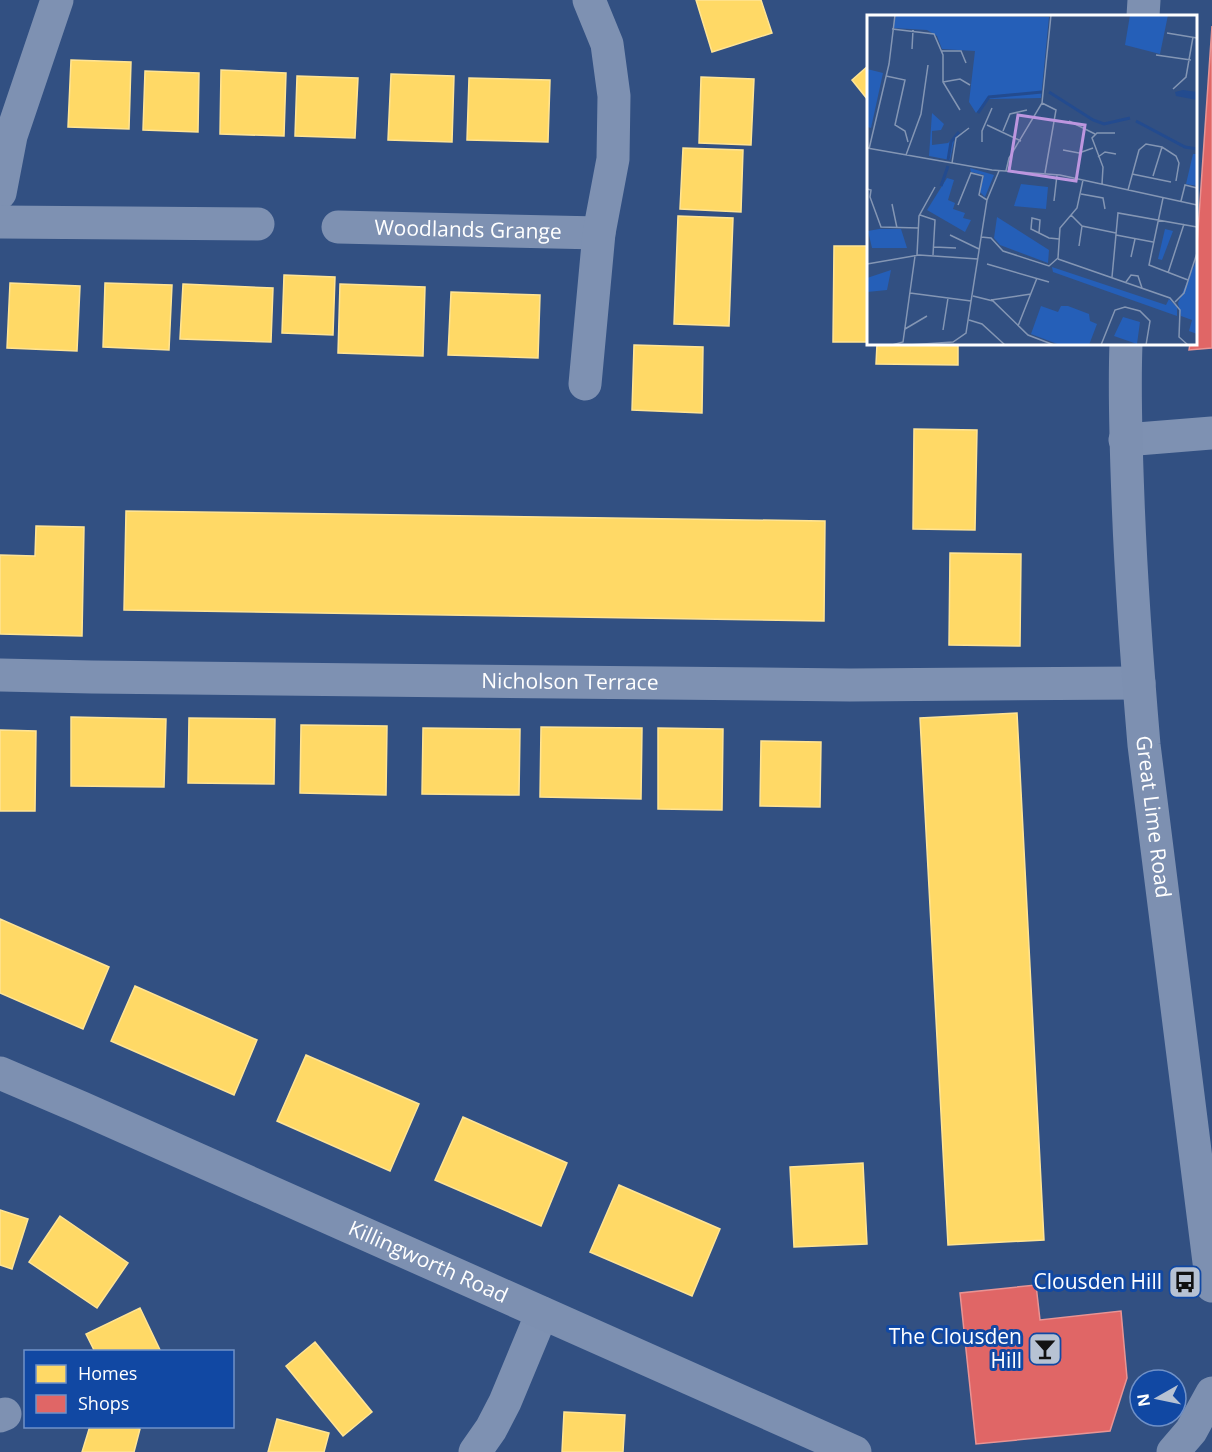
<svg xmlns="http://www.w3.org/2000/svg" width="1212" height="1452" viewBox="0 0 1212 1452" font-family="'Open Sans',sans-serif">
  <rect width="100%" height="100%" fill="#325082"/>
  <path fill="#ffd966" stroke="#ffe494" stroke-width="1.5" d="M 696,0 L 761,0 L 772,33 L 712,52 Z
    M 71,60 L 131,62 L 129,129 L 68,127 Z
    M 868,66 L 868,100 L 852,80 Z
    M 221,70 L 286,73 L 284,136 L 220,134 Z
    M 145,71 L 199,73 L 198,132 L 143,130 Z
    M 391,74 L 454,76 L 452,142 L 388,140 Z
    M 297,76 L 358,78 L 355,138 L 295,136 Z
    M 701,77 L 754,79 L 751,145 L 699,143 Z
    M 469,78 L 550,80 L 548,142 L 467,140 Z
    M 683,148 L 743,150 L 741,212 L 680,209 Z
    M 678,216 L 733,218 L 729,326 L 674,324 Z
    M 834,246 L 868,246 L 868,342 L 833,342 Z
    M 284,275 L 335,277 L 333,335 L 282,333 Z
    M 10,283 L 80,286 L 77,351 L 7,348 Z
    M 105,283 L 172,285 L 169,350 L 103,347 Z
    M 183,284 L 273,288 L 271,342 L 180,339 Z
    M 340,284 L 425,287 L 423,356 L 338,353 Z
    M 451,292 L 540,295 L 538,358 L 448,355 Z
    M 877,344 L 1040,344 L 1040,345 L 958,344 L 958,365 L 876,364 Z
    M 634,345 L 703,347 L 702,413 L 632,410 Z
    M 914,429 L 977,430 L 975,530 L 913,529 Z
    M 126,511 L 825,521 L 824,621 L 124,610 Z
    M 36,526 L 84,527 L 82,636 L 0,634 L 0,555 L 35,556 Z
    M 950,553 L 1021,554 L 1020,646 L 949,645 Z
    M 1017,713 L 1044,1240 L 948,1245 L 920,718 Z
    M 71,717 L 166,719 L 164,787 L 71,786 Z
    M 189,718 L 275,719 L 274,784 L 188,783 Z
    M 301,725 L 387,726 L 386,795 L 300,793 Z
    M 541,727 L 642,728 L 641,799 L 540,797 Z
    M 423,728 L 520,729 L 519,795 L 422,794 Z
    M 658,728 L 723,729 L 722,810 L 658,809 Z
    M 0,730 L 36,731 L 35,811 L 0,811 Z
    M 761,741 L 821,742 L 820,807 L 760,806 Z
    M 0,919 L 109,967 L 83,1029 L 0,993 Z
    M 135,986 L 257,1040 L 234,1095 L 111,1041 Z
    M 306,1055 L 419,1104 L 390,1171 L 277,1121 Z
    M 463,1117 L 567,1163 L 541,1226 L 435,1180 Z
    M 863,1163 L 867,1244 L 794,1247 L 790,1167 Z
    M 619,1185 L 720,1229 L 692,1296 L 590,1252 Z
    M 0,1210 L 28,1219 L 12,1269 L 0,1265 Z
    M 60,1216 L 128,1263 L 97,1308 L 29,1262 Z
    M 140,1308 L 161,1352 L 95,1352 L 86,1334 Z
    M 315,1342 L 372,1412 L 343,1436 L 286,1366 Z
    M 564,1412 L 625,1415 L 623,1452 L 562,1452 Z
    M 277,1419 L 329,1433 L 324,1452 L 268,1452 Z
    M 90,1426 L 132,1426 L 140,1429 L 134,1452 L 82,1452 Z"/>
  <path fill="#e06666" stroke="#e99494" stroke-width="1.5" d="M 1212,26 L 1212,348 L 1189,350 L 1190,344 L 1196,344 L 1196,260 Z
    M 1036,1285 L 1040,1320 L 1121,1311 L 1127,1378 L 1110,1431 L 976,1444 L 960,1293 Z"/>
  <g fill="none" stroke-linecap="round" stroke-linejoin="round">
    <g stroke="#7e91b2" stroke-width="33">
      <path d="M 0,193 L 11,136 L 57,0"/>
      <path d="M 0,222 L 258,224"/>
      <path id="s1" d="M 338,227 L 599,233"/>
      <path d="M 585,384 L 599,233 L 613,159 L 614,96 L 607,44 L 589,0"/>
      <path d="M 1125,440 L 1212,433"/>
      <path id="s2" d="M 0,675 L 92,677 L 850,685 L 1139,683"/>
      <path d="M 0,1416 L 5,1414"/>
      <path d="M 475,1452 L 491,1429 L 505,1402 L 542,1313"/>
    </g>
    <g stroke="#7d90b1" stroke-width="33">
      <path d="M 1143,16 L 1144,0"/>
      <path id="s3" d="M 1126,344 C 1124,395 1126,447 1128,499 C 1131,581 1137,663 1144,745 L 1212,1286"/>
      <path id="s4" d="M 0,1073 L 82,1108 L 855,1452"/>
      <path d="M 1173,1452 L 1191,1431 L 1212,1393"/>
    </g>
  </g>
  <defs>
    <g id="bus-square" transform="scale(1.725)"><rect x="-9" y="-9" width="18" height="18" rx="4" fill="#b7c2d3" stroke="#1148a3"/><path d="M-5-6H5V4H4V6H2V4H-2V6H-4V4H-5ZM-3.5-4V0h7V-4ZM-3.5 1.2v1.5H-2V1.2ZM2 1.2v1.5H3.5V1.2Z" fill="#111"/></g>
    <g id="bar-square" transform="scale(1.725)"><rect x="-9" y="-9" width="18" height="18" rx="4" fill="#b7c2d3" stroke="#1148a3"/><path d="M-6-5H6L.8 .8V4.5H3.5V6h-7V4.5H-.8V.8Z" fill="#111"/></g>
  </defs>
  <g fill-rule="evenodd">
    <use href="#bus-square" x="1185" y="1282"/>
    <use href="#bar-square" x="1045" y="1349"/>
  </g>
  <g text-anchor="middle" stroke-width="6" stroke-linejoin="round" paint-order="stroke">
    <g font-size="21" fill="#fff" stroke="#1148a3">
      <text dy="7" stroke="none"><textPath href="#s1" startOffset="130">Woodlands Grange</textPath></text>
      <text dy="7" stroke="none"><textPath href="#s2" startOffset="570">Nicholson Terrace</textPath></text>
      <text dy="7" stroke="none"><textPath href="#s3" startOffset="474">Great Lime Road</textPath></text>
      <text dy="7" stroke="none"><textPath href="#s4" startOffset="468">Killingworth Road</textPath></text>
    </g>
    <g font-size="21" fill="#fff" stroke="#1148a3" text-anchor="end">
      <text x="1162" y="1289">Clousden Hill</text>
      <text x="1022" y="1344">The Clousden<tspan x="1022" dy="24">Hill</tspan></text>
    </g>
  </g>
  <g transform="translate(867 15)">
    <rect width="330" height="330" fill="#325082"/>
    <path d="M 29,0 L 182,2 L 174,83 L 121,84 L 109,98 L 102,87 L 108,36 L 75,34 L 70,21 L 60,15 L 26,13 ZM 263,0 L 301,0 L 293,39 L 258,30 ZM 0,54 L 16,58 L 4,113 L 0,112 ZM 65,98 L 77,109 L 74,115 L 65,116 L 65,130 L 81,128 L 88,121 L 83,145 L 62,141 ZM 326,139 L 330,139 L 330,171 L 319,169 ZM 103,153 L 127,160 L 118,182 L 113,177 L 117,160 L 104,157 ZM 80,163 L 87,165 L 81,185 L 88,188 L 86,194 L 98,198 L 96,203 L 104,205 L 98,217 L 60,195 ZM 154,169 L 181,172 L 179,194 L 147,191 ZM 130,202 L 182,235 L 181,248 L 133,230 L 127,223 ZM 12,214 L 34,214 L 40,233 L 5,233 L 1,216 ZM 298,214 L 306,216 L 295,245 L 291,244 ZM 330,244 L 330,319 L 322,316 L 325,305 L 314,301 L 311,288 ZM 185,252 L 299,290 L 302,284 L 310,292 L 310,301 L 186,257 ZM 24,255 L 20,275 L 0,277 L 0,263 ZM 174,291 L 191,297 L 194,291 L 201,291 L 222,299 L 223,306 L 230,309 L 222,330 L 193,330 L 164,319 ZM 256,302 L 273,307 L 270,329 L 247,321 Z" fill="#255fb8"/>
    <path d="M 316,75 L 330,77 L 330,85 L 309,81 L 308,77 Z" fill="#234b8f"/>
    <path fill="none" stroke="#234b8f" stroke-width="3" d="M 182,77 L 226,105 L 237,109 L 263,103M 111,98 L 122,82 L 175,77M 269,106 L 318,132 L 330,134M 81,145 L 84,127 L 92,117M 74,171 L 81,151"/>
    <path fill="none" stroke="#8496b4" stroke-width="1.5" d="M 25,14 L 67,19 L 76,40 L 76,67 L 93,95M 300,18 L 330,23M 45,34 L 46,15M 75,36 L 94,36 L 99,48M 289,40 L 324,45M 19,61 L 38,65 L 28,110 L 38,116 L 41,127M 76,67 L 93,64 L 103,70M 306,74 L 319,62 L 326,22M 175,88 L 189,95 L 178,158M 202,106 L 228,119M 120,110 L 154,126M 136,116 L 143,99 L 160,95M 115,127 L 115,116 L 125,93M 0,133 L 125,155 L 193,160 L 330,190M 2,134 L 22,49 L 28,0M 196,135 L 212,138 L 226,133M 39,140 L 54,99 L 61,50M 231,142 L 238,137 L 249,139M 85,148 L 89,123 L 102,113M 139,156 L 142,143 L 175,88 L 184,0M 265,159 L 304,167M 286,161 L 295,132M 235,169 L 236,152 L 225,123 L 230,118 L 248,118M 0,174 L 4,175 L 3,182 L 14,212 L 52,213M 261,175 L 272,135 L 279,129 L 295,132 L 309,141 L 312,148 L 309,166M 214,179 L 236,183 L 238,194M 296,183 L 282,250 L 321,265M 187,186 L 190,160M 314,186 L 318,170 L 330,173M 25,189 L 30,213M 91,190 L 104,158 L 116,161 L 112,180 L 120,185M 53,200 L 68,205 L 66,240M 204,200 L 215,211 L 249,218M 172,218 L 173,205 L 165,203 L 164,214 L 182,223 L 192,224M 83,220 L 112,234M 249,220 L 286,227M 114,222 L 124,223 L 136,236 L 182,251 L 191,243 L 193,213 L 210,193 L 216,165M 212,231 L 215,211M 67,232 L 89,233M 50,240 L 52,201 L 68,172M 264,242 L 268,224M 191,244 L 303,283 L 313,295 L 312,322 L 321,330M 0,249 L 52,240 L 111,244M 120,249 L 182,267M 301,258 L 317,209M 245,262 L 251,198 L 330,212M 259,267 L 264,260 L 271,261 L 275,273M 43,278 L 104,286M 106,281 L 126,286 L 161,320 L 187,330M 124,285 L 164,279M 308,287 L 317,278 L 330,238M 102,305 L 115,309 L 138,330M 151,311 L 170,263M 38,314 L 60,301M 76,315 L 81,283M 25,330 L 36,327 L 48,241M 41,330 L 86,327 L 99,318 L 120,185 L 132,156M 234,330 L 248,295 L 258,292 L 273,296 L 283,306 L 279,330"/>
    <path fill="#bd96df" fill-opacity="0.15" stroke="#bd96df" stroke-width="3" d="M 151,100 L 218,110 L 209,166 L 142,156 Z"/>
    <rect width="330" height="330" fill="none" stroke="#fff" stroke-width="3"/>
  </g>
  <rect x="24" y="1350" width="210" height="78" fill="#1148a3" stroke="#7091c8" stroke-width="1.5"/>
  <rect x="36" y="1365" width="30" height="18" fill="#ffd966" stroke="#7091c8" stroke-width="1.5"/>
  <text x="78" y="1380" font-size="18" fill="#ffffff">Homes</text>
  <rect x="36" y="1395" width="30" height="18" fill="#e06666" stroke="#7091c8" stroke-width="1.5"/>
  <text x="78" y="1410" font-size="18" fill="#ffffff">Shops</text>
  <g transform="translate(1158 1398) rotate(261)"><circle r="28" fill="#1148a3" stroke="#7091c8" stroke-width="1.5"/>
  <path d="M0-4.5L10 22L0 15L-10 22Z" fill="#b7c2d3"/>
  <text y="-9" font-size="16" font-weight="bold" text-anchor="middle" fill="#ffffff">N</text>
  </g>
</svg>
